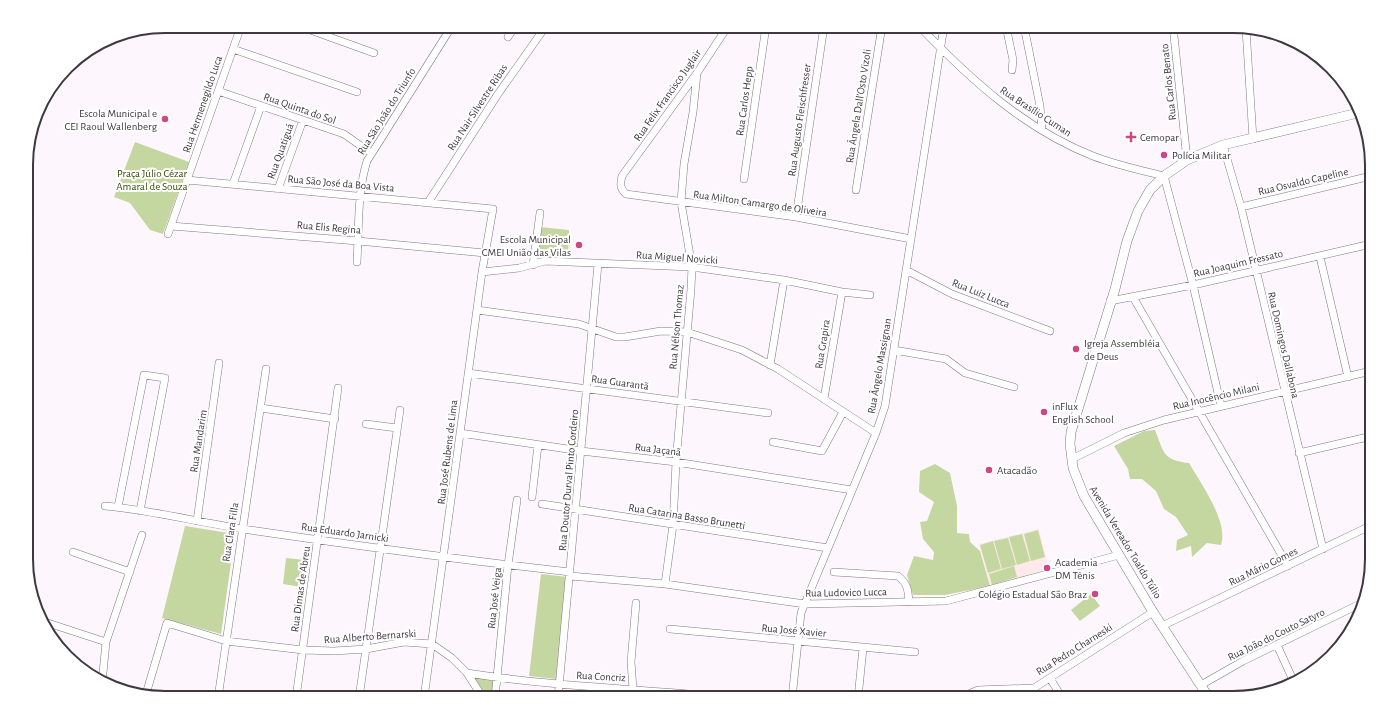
<svg xmlns="http://www.w3.org/2000/svg" width="1398" height="724" viewBox="0 0 1398 724" font-family="'Alegreya Sans',sans-serif">
  <rect width="100%" height="100%" fill="#fdf7fd"/>
  <path fill="#ffe9eb" d="M 1039,529 L 1049,569 L 990,586 L 979,544 Z"/>
  <path fill="#c5d7a0" d="M 135,142 L 189,162 L 163,234 L 150,230 L 130,203 L 114,197 Z
    M 540,227 L 569,230 L 568,260 L 536,258 Z
    M 1155,430 C 1164,452 1162,460 1189,463 C 1200,482 1229,522 1221,545 L 1207,543 L 1192,557 L 1191,546 L 1176,551 L 1177,540 L 1188,535 L 1176,517 L 1164,509 L 1156,491 L 1142,479 L 1130,479 L 1128,469 L 1114,446 L 1144,431 Z
    M 935,464 L 950,473 L 957,506 L 957,533 L 969,534 L 970,542 L 980,551 L 990,586 L 945,595 L 913,595 L 907,575 L 914,556 L 933,560 L 934,552 L 923,539 L 920,522 L 927,521 L 934,502 L 919,492 L 920,471 Z
    M 185,526 L 235,534 L 221,634 L 162,618 Z
    M 1038,530 L 1045,557 L 1031,561 L 1024,534 Z
    M 1022,534 L 1030,561 L 1017,565 L 1009,537 Z
    M 1008,538 L 1016,565 L 1002,569 L 994,541 Z
    M 993,541 L 1001,569 L 988,573 L 980,545 Z
    M 286,558 L 305,560 L 302,587 L 283,584 Z
    M 1014,566 L 1017,577 L 992,585 L 989,574 Z
    M 541,574 L 567,577 L 556,679 L 529,676 Z
    M 1091,594 L 1100,606 L 1080,621 L 1071,610 Z
    M 474,677 L 494,680 L 491,698 L 487,698 Z"/>
  <g fill="none" stroke-linecap="round" stroke-linejoin="round">
    <g stroke="#837685" stroke-width="8">
      <path id="minor" d="M 299,26 L 374,53
        M 728,26 L 697,73 L 622,176 C 620,184 620,189 626,194 L 796,217 L 911,239
        M 919,26 C 969,78 1024,129 1093,156 C 1116,165 1140,170 1164,176 L 1193,285 L 1221,406
        M 1006,26 L 1013,60 L 1012,70
        M 1024,26 L 1040,106 L 1042,130
        M 1173,26 L 1187,160
        M 1246,29 L 1253,139
        M 508,37 L 515,26
        M 233,49 L 357,92
        M 218,91 L 344,134 L 371,153
        M 1223,145 L 1241,207 L 1323,549
        M 744,179 L 766,26
        M 187,180 L 493,209 L 482,272 L 424,698
        M 233,184 L 261,106
        M 278,189 L 303,120
        M 856,190 L 882,26
        M 429,201 L 498,94 L 546,26
        M 1241,207 L 1371,176
        M 796,217 L 824,26
        M 171,226 L 358,241 L 485,253
        M 168,234 L 241,26
        M 1320,257 L 1348,377
        M 357,262 C 359,229 357,193 367,161 L 452,26
        M 533,265 L 540,213
        M 906,270 L 952,294 L 1050,331
        M 482,272 L 519,268 L 545,261 L 692,267 L 784,280 L 842,292 L 870,295
        M 1133,297 L 1288,566
        M 1110,301 L 1193,285 L 1371,244
        M 477,310 L 579,324 L 616,337 L 625,337 L 661,331 L 687,332 L 742,350 L 778,369 L 876,433
        M 894,350 L 946,359 L 965,373 L 1014,387
        M 770,365 L 784,280
        M 468,373 L 768,413
        M 824,399 L 842,292
        M 261,408 L 335,419
        M 366,424 L 397,428
        M 460,433 L 581,451 L 676,462 L 852,490
        M 773,442 L 822,451 L 843,412
        M 1299,453 L 1372,436
        M 1072,459 L 1124,433 L 1164,420 L 1371,371
        M 532,497 L 538,445
        M 542,504 L 828,548
        M 105,506 C 151,510 197,522 243,529 C 352,545 461,560 570,572
        M 118,507 L 144,375 L 165,378 L 140,511
        M 197,521 L 219,363
        M 73,552 L 130,572
        M 834,572 L 898,576 C 908,584 908,590 909,602
        M 570,576 L 665,584 L 805,604 L 946,601 L 1119,555
        M 665,584 L 673,525 L 676,462 L 691,289 L 692,267 L 681,202 L 684,164 L 693,112 L 697,73
        M 45,622 L 106,642
        M 1162,626 L 1372,525
        M 670,629 L 915,652
        M 1277,645 L 1293,680
        M 467,673 C 556,687 645,689 734,698
        M 1050,678 L 1062,698
        M 102,683 L 106,642 L 142,535
        M 1201,685 L 1243,661 L 1362,603
        M 633,689 L 631,662 L 636,603
        M 146,694 L 167,623 L 226,641 L 303,650 L 334,651 L 366,649 L 404,642 L 432,644 L 452,658 L 467,673 L 483,698
        M 218,698 L 266,369
        M 296,698 L 338,388
        M 359,698 L 400,410
        M 495,698 L 508,565 L 517,500
        M 558,698 L 598,264
        M 792,698 L 801,613 L 876,433 L 885,406 L 944,26
        M 858,698 L 863,648
        M 967,698 L 971,693 L 978,690 L 1034,688 L 1153,612"/>
    </g>
    <g stroke="#837685" stroke-width="10">
      <path id="major" d="M 1209,698 L 1153,612 L 1084,496 L 1073,468 L 1070,444 L 1071,432 L 1115,289 L 1127,241 L 1138,211 L 1150,190 L 1164,176 L 1187,160 L 1223,145 L 1358,113"/>
    </g>
    <use href="#minor" stroke="#fff" stroke-width="7"/>
    <use href="#major" stroke="#fff" stroke-width="9"/>
  </g>
  <g fill="#cd4685" stroke="#fff" stroke-width="1.5">
    <circle cx="165" cy="119" r="4"/>
    <path d="M1129 131h4v4h4v4h-4v4h-4v-4h-4v-4h4z"/>
    <circle cx="1164" cy="155" r="4"/>
    <circle cx="579" cy="245" r="4"/>
    <circle cx="1076" cy="349" r="4"/>
    <circle cx="1044" cy="412" r="4"/>
    <circle cx="989" cy="470" r="4"/>
    <circle cx="1047" cy="568" r="4"/>
    <circle cx="1095" cy="594" r="4"/>
  </g>
  <g text-anchor="middle" stroke-width="4" stroke-linejoin="round" paint-order="stroke">
    <g font-size="11" fill="#3f393f" stroke="#fff">
      <text transform="translate(1168 82) rotate(-96)" y="4">Rua Carlos Benato</text>
      <text transform="translate(667 95) rotate(-55)" y="4">Rua Felix Francisco Juglair</text>
      <text transform="translate(744 101) rotate(-82)" y="4">Rua Carlos Hepp</text>
      <text transform="translate(202 104) rotate(-71)" y="4">Rua Hermenegildo Luca</text>
      <text transform="translate(858 106) rotate(-81)" y="4">Rua Ângela Dall'Osto Vizoli</text>
      <text transform="translate(477 107) rotate(-57)" y="4">Rua Nair Silvestre Ribas</text>
      <text transform="translate(300 108) rotate(19)" y="4">Rua Quinta do Sol</text>
      <text transform="translate(386 111) rotate(-58)" y="4">Rua São João do Triunfo</text>
      <text transform="translate(1036 111) rotate(33)" y="4">Rua Brasílio Cuman</text>
      <text transform="translate(799 120) rotate(-82)" y="4">Rua Augusto Fleischfresser</text>
      <text transform="translate(280 151) rotate(-70)" y="4">Rua Quatiguá</text>
      <text transform="translate(1303 181) rotate(-13)" y="4">Rua Osvaldo Capeline</text>
      <text transform="translate(341 183) rotate(5)" y="4">Rua São José da Boa Vista</text>
      <text transform="translate(760 203) rotate(8)" y="4">Rua Milton Camargo de Oliveira</text>
      <text transform="translate(329 227) rotate(5)" y="4">Rua Elis Regina</text>
      <text transform="translate(677 257) rotate(4)" y="4">Rua Miguel Novicki</text>
      <text transform="translate(1238 263) rotate(-13)" y="4">Rua Joaquim Fressato</text>
      <text transform="translate(981 293) rotate(22)" y="4">Rua Luiz Lucca</text>
      <text transform="translate(676 327) rotate(-85)" y="4">Rua Nélson Thomaz</text>
      <text transform="translate(822 344) rotate(-81)" y="4">Rua Grapira</text>
      <text transform="translate(1284 345) rotate(77)" y="4">Rua Domingos Dallabona</text>
      <text transform="translate(879 366) rotate(-80)" y="4">Rua Ângelo Massignan</text>
      <text transform="translate(620 382) rotate(8)" y="4">Rua Guarantã</text>
      <text transform="translate(1216 396) rotate(-13)" y="4">Rua Inocêncio Milani</text>
      <text transform="translate(198 441) rotate(-81)" y="4">Rua Mandarim</text>
      <text transform="translate(658 449) rotate(7)" y="4">Rua Jaçanã</text>
      <text transform="translate(447 452) rotate(-83)" y="4">Rua José Rubens de Lima</text>
      <text transform="translate(568 480) rotate(-85)" y="4">Rua Doutor Durval Pinto Cordeiro</text>
      <text transform="translate(687 516) rotate(9)" y="4">Rua Catarina Basso Brunetti</text>
      <text transform="translate(230 532) rotate(-81)" y="4">Rua Clara Filla</text>
      <text transform="translate(345 532) rotate(8)" y="4">Rua Eduardo Jarnicki</text>
      <text transform="translate(1126 542) rotate(59)" y="4">Avenida Vereador Toaldo Túlio</text>
      <text transform="translate(1263 566) rotate(-26)" y="4">Rua Mário Gomes</text>
      <text transform="translate(300 589) rotate(-82)" y="4">Rua Dimas de Abreu</text>
      <text transform="translate(846 592) rotate(-1)" y="4">Rua Ludovico Lucca</text>
      <text transform="translate(494 598) rotate(-84)" y="4">Rua José Veiga</text>
      <text transform="translate(794 630) rotate(5)" y="4">Rua José Xavier</text>
      <text transform="translate(1276 634) rotate(-26)" y="4">Rua João do Couto Satyro</text>
      <text transform="translate(370 636) rotate(-4)" y="4">Rua Alberto Bernarski</text>
      <text transform="translate(1074 649) rotate(-32)" y="4">Rua Pedro Charneski</text>
      <text transform="translate(601 676) rotate(3)" y="4">Rua Concriz</text>
    </g>
    <g font-size="11" fill="#3f393f" stroke="#fff" text-anchor="start">
      <text x="157" y="117" text-anchor="end">Escola Municipal e<tspan x="157" dy="13">CEI Raoul Wallenberg</tspan></text>
      <text x="1140" y="141">Cemopar</text>
      <text x="1172" y="159">Polícia Militar</text>
      <text x="571" y="243" text-anchor="end">Escola Municipal<tspan x="571" dy="13">CMEI União das Vilas</tspan></text>
      <text x="1084" y="347">Igreja Assembléia<tspan x="1084" dy="13">de Deus</tspan></text>
      <text x="1052" y="410">inFlux<tspan x="1052" dy="13">English School</tspan></text>
      <text x="997" y="474">Atacadão</text>
      <text x="1055" y="566">Academia<tspan x="1055" dy="13">DM Tênis</tspan></text>
      <text x="1087" y="598" text-anchor="end">Colégio Estadual São Braz</text>
    </g>
    <g font-size="11" fill="#394907" stroke="#fff">
      <text x="152" y="177">Praça Júlio Cézar<tspan x="152" dy="13">Amaral de Souza</tspan></text>
    </g>
  </g>
  <path d="M0 0H1398V724H0ZM165 33H1233A132 132 0 0 1 1365 165V559A132 132 0 0 1 1233 691H165A132 132 0 0 1 33 559V165A132 132 0 0 1 165 33Z" fill="#fff" fill-rule="evenodd"/>
  <path fill="none" stroke="#3f393f" stroke-width="2" d="M165 33H1233A132 132 0 0 1 1365 165V559A132 132 0 0 1 1233 691H165A132 132 0 0 1 33 559V165A132 132 0 0 1 165 33Z"/>
</svg>
